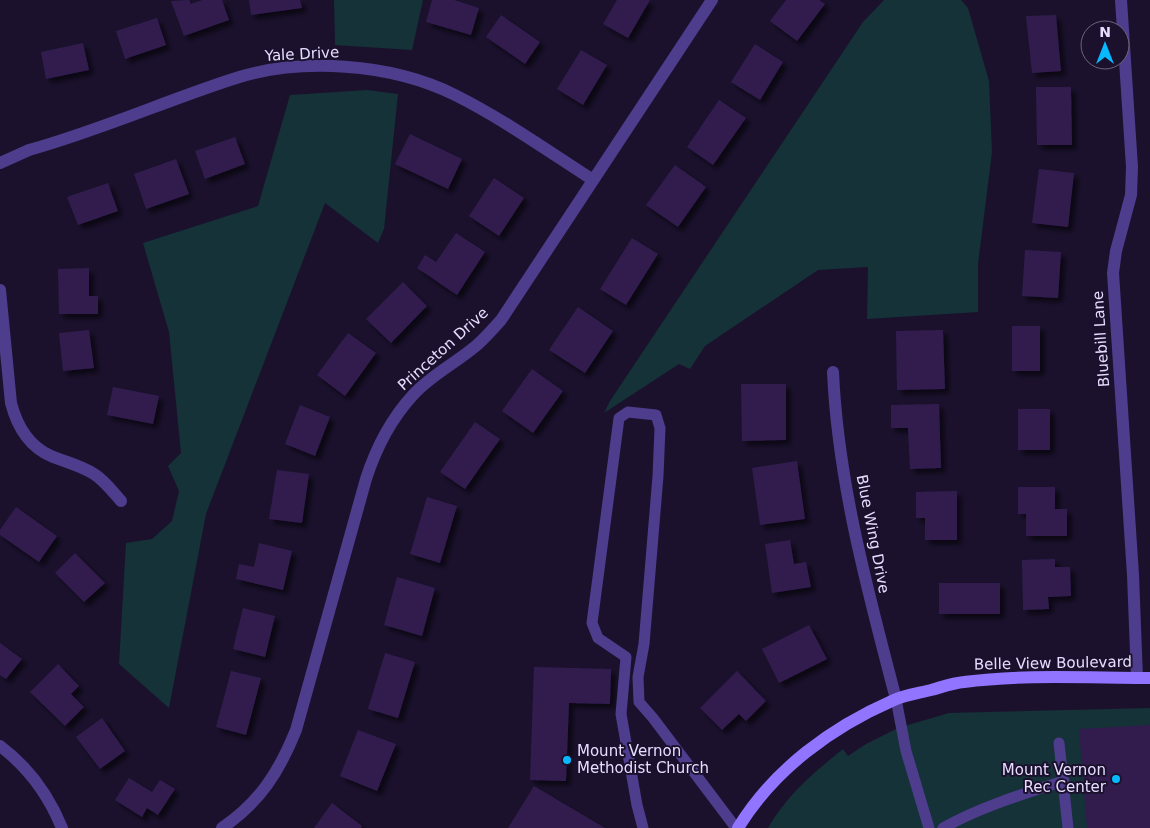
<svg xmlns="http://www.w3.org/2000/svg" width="1150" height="828" viewBox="0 0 1150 828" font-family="'DejaVu Sans',sans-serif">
  <defs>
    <filter id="shadow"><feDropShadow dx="4.5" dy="4.5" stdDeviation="2.5" flood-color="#0009"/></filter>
  </defs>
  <rect width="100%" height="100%" fill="#1b112d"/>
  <path fill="#143237" d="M 334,0 L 423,0 L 412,50 L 335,45 Z
    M 884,0 L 961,0 L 968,8 L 989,81 L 992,152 L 978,264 L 978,312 L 867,319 L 868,267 L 818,270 L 705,346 L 690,369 L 679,364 L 604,413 L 610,401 L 863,22 Z
    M 367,90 L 398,94 L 384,229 L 378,243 L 325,203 L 206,514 L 169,708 L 119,664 L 126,543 L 152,539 L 172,521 L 179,491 L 168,466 L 181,453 L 169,332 L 143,243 L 258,206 L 290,95 Z
    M 1150,708 L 1150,828 L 768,828 C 786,796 814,772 843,749 L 848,756 L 866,744 L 898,728 L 949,713 Z"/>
  <path fill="#301d4e" filter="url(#shadow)" d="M 189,0 L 191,4 L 202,0 L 222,0 L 229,20 L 184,36 L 171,1 Z
    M 249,0 L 300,0 L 302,8 L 251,15 Z
    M 432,0 L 454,0 L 479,8 L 471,35 L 426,22 Z
    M 617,0 L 650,0 L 628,38 L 603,24 Z
    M 786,0 L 819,0 L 825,4 L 797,41 L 770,21 Z
    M 501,15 L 540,42 L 525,64 L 486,37 Z
    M 1056,15 L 1061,71 L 1032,73 L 1026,16 Z
    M 157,18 L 166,45 L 125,59 L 116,31 Z
    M 83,43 L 89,70 L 46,79 L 41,52 Z
    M 755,44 L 783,62 L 760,100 L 731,82 Z
    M 581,50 L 607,65 L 583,105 L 557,89 Z
    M 1036,87 L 1071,87 L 1072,145 L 1037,145 Z
    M 719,100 L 746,118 L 713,165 L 687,147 Z
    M 410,134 L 462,159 L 448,189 L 395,164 Z
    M 235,137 L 245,164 L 205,179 L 195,151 Z
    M 176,159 L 189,194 L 146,209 L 134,174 Z
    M 675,165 L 706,187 L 678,227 L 646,205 Z
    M 1039,169 L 1074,173 L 1068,227 L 1032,223 Z
    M 494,178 L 524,198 L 499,236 L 469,216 Z
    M 108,183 L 118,211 L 78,225 L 67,197 Z
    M 456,233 L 485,252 L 457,295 L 417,268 L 425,255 L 436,262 Z
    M 632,238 L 658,254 L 626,305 L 600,289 Z
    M 1025,250 L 1061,252 L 1058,298 L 1022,296 Z
    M 89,268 L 89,296 L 98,296 L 98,314 L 59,314 L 58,269 Z
    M 403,282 L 427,306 L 391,343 L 366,319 Z
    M 578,307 L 613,331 L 585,373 L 549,350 Z
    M 1012,326 L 1040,326 L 1040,371 L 1012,371 Z
    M 89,330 L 94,368 L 63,371 L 59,333 Z
    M 943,330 L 945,389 L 897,390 L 896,331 Z
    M 348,333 L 376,353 L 345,396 L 317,375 Z
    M 532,369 L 563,391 L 533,433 L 502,411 Z
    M 741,384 L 786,384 L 786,440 L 742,441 Z
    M 113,387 L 159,396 L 153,424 L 107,415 Z
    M 939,404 L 941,468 L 910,469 L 908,428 L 891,428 L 891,405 Z
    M 300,405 L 330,417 L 315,456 L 285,444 Z
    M 1018,409 L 1050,409 L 1050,450 L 1018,450 Z
    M 475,422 L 500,439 L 465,489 L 440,472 Z
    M 797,461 L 805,519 L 760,525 L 752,468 Z
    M 277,470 L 309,474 L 302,523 L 269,519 Z
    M 1018,487 L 1055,487 L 1055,509 L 1067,509 L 1067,536 L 1026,536 L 1026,514 L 1018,514 Z
    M 957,491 L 957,540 L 925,540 L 925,518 L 916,518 L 916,492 Z
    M 427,497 L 457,506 L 440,563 L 410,554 Z
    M 16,507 L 57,536 L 39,562 L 0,535 L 0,530 Z
    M 790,540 L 794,564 L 806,562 L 811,587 L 772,593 L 765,544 Z
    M 259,543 L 292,551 L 283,590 L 236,579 L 239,564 L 254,567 Z
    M 75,553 L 105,583 L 84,602 L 55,573 Z
    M 1055,559 L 1055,567 L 1070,567 L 1071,596 L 1048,597 L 1049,609 L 1023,610 L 1022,560 Z
    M 397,577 L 435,588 L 422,636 L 384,625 Z
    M 939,583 L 1000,583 L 1000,614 L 939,614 Z
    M 243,608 L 275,616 L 265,657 L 233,649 Z
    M 809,625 L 827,659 L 779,683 L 762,649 Z
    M 0,643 L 22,659 L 6,679 L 0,675 Z
    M 385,653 L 415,662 L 398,718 L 368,709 Z
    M 58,664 L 79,686 L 71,694 L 84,707 L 65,726 L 30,692 Z
    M 534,667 L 611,669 L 610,704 L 569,703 L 566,781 L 530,780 Z
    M 231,671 L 261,678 L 246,735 L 216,727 Z
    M 737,671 L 766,701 L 746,721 L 739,714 L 722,730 L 700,708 Z
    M 102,718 L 125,751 L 100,769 L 76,737 Z
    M 1150,725 L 1150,828 L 1087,828 L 1079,729 Z
    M 358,730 L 396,744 L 377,791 L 340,776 Z
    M 129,778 L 152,792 L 160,780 L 175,789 L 158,815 L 147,808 L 142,817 L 115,800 Z
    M 534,786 L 605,828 L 508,828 Z
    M 332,803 L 362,826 L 361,828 L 314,828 Z"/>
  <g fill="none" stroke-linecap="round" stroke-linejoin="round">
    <path stroke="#4e3c8c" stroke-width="11" d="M 896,699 L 906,751 L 929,828
      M 1059,743 L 1068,828
      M 643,828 L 637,805 L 621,714 L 626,657 L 598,638 L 592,623 L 619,418 L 628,412 L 656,415 L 660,428 L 658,476 L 644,644 L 638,677 L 639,702 L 653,718 L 736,828
      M 943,828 C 980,807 1023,794 1064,781"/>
    <path stroke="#4e3c8c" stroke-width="12" d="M 1121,0 L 1132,167 L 1131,195 L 1116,251 L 1113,273 L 1133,575 L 1137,678
      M 0,163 L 29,150 C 98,131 165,101 233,79 C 300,57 391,63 455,95 C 503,119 548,151 593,180
      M 0,290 L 11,403 C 17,426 28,446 51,456 C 65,462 80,465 94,474 C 104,480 113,492 121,501
      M 833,372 C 838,483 868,592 896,699
      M 0,746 C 28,767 49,796 62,828
      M 222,828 C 260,802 279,772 296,730 L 366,479 C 376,448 390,420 413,395 C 431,375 456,363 477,345 C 485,338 493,329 501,320 L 712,0"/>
    <path stroke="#9174ff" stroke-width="12" d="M 738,828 C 774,769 832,727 894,700 C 905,695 919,693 931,690 C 942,687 953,683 964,682 C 1023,674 1090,678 1150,678"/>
  </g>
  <g fill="#09b9ff" stroke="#1b112d" stroke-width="2">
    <circle cx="567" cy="760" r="5"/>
    <circle cx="1116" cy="779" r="5"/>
  </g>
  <g text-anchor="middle" stroke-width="4" stroke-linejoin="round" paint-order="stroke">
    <g font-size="15" fill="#e7ddff" stroke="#1b112d">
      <text transform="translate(302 54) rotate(-3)" y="5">Yale Drive</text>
      <text transform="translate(1101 339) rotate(-94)" y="5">Bluebill Lane</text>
      <text transform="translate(443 349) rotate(-42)" y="5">Princeton Drive</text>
      <text transform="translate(873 534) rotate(79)" y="5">Blue Wing Drive</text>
      <text transform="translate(1053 663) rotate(-1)" y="5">Belle View Boulevard</text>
    </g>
    <g font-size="15" fill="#e7ddff" stroke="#1b112d" text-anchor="start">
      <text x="577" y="756">Mount Vernon<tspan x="577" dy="17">Methodist Church</tspan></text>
      <text x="1106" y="775" text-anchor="end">Mount Vernon<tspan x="1106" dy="17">Rec Center</tspan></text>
    </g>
  </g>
  <g transform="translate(1105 45)"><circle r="24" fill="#1b112d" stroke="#6d6381"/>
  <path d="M0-4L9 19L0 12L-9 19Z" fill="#09b9ff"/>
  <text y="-8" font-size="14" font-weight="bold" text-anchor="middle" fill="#e7ddff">N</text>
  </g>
</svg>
